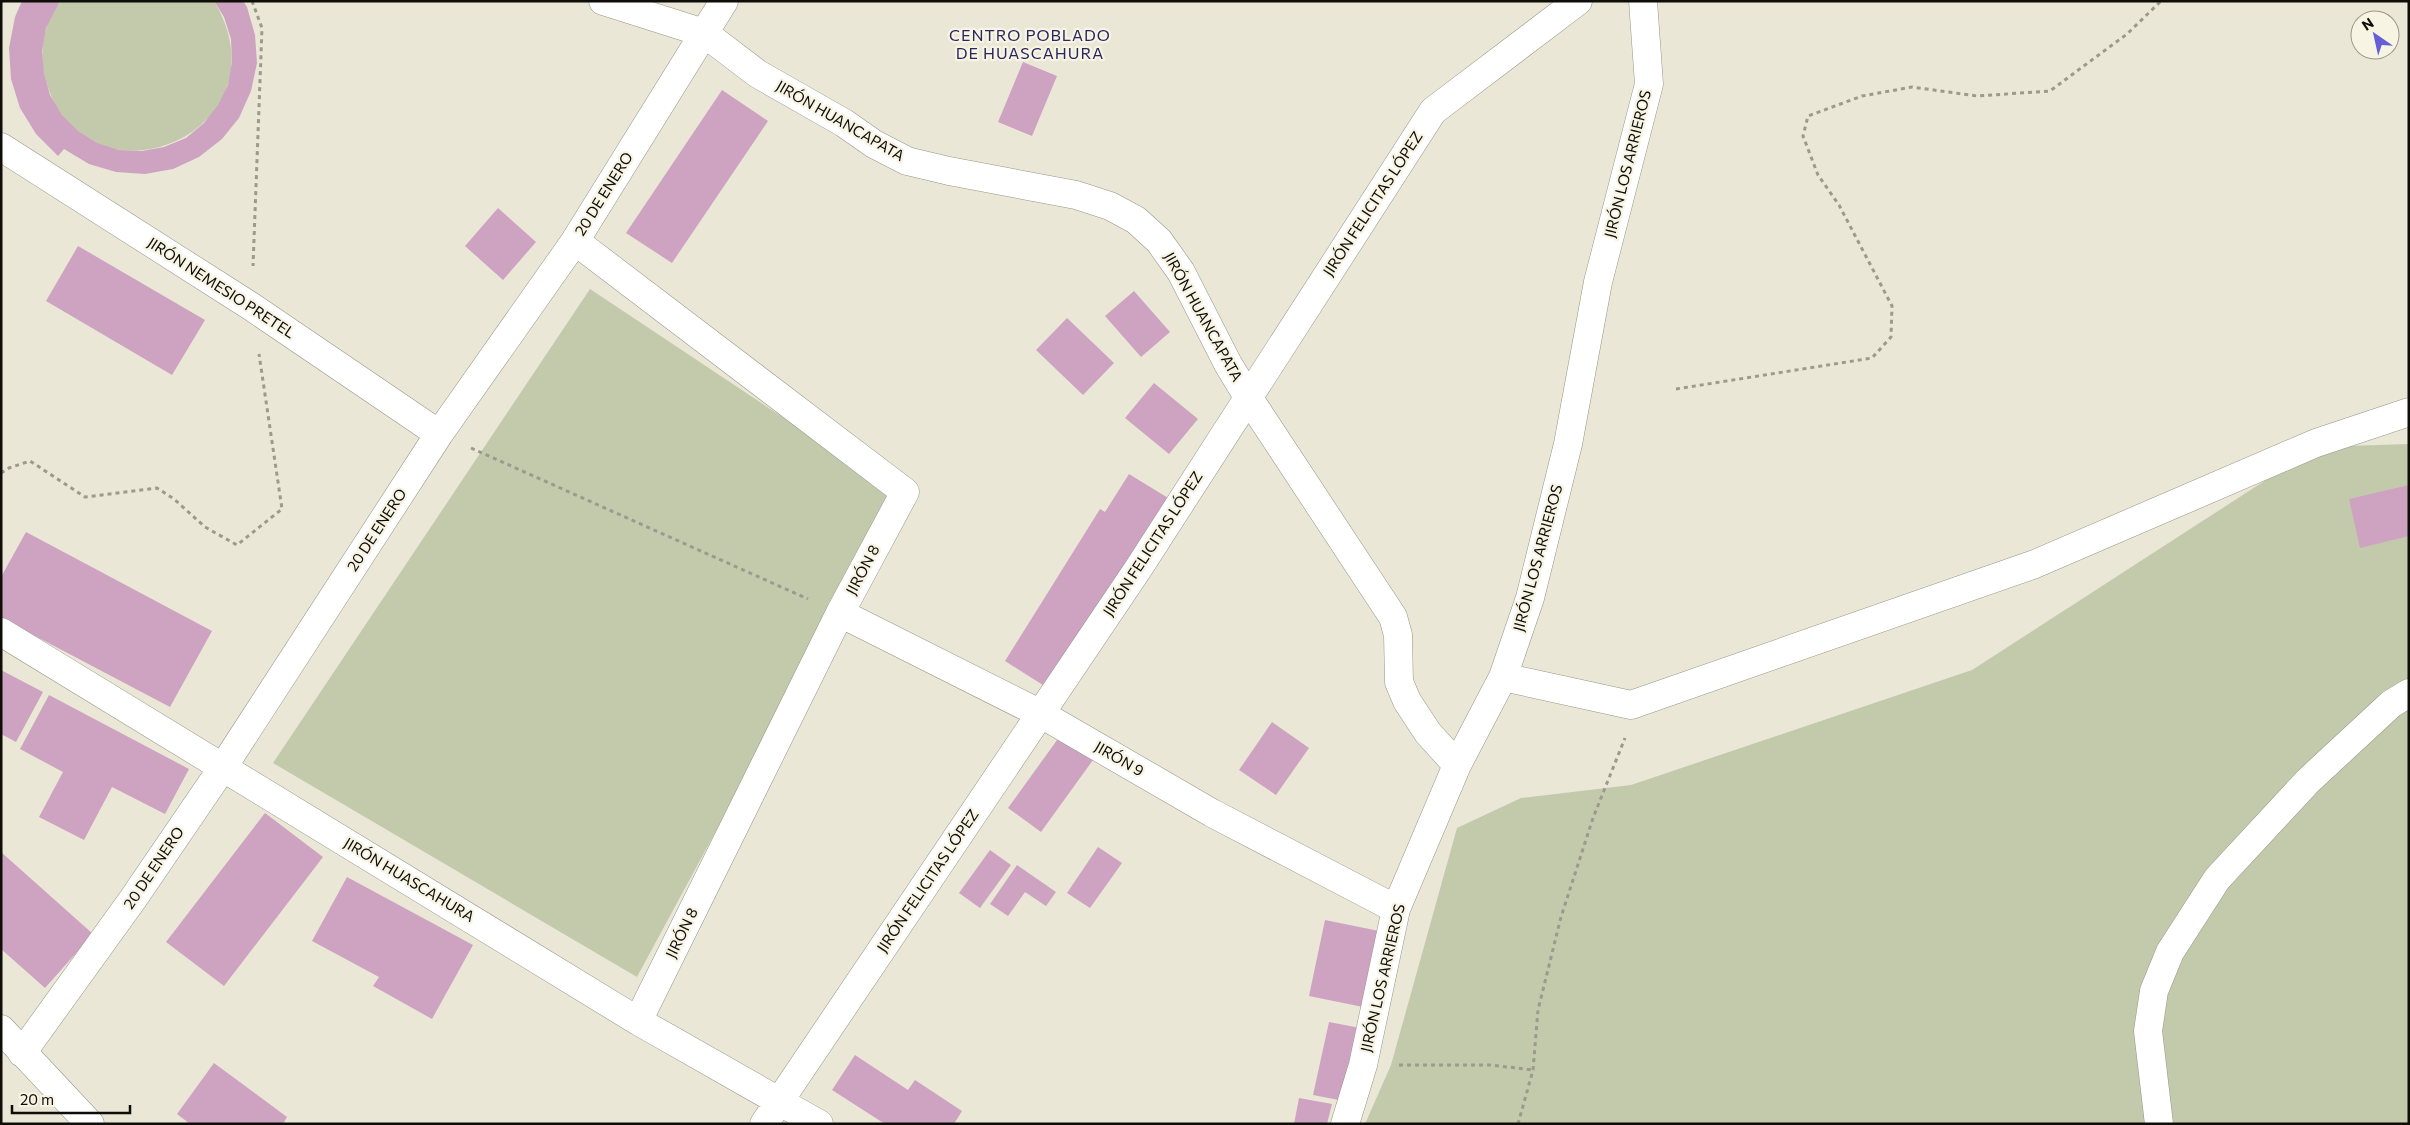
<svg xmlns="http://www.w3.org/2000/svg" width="2410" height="1125" viewBox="0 0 2410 1125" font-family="Commissioner,sans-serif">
  <rect width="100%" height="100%" fill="#eae7d7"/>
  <path fill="#c3caac" d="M 60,1 L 214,1 C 293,134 84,217 46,81 C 38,55 43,23 60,1 Z
    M 590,289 L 898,494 L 637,977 L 273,763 Z
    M 2409,444 L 2409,1124 L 1365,1124 L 1391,1065 L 1457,828 L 1521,798 L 1631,785 L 1972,670 L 2317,447 Z"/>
  <path fill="#cea3c1" d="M 22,1 L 60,1 L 46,28 L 42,51 L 44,73 L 50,95 L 62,115 L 78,131 L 97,143 L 119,150 L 142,151 L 164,147 L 186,138 L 204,123 L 218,105 L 228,85 L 232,62 L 231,39 L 224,17 L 214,1 L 243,1 L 247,7 L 255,35 L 257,63 L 251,91 L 239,118 L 222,139 L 199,157 L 173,169 L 145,174 L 116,172 L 89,164 L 64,149 L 58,156 L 36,134 L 20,108 L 11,79 L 9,48 L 15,17 Z
    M 1023,62 L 1057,76 L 1032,136 L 998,122 Z
    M 722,90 L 768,121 L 672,263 L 626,233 Z
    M 498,208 L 536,242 L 503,280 L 465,246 Z
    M 78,246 L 205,320 L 172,375 L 46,301 Z
    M 1134,291 L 1170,332 L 1141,357 L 1105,316 Z
    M 1067,318 L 1114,363 L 1083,395 L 1036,350 Z
    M 1154,383 L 1198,419 L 1169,454 L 1125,418 Z
    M 1129,474 L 1173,501 L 1054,692 L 1005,661 L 1100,509 L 1105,512 Z
    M 2409,485 L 2409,536 L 2360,548 L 2349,499 Z
    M 26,532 L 212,631 L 170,707 L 1,618 L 1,577 Z
    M 1,670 L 43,692 L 16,742 L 1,734 Z
    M 49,695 L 189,769 L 165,814 L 112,787 L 84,840 L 39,817 L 63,772 L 20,749 Z
    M 1272,722 L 1309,748 L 1276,795 L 1239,770 Z
    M 1060,736 L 1093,760 L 1041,832 L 1008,808 Z
    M 265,813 L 323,857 L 224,986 L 166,942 Z
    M 1098,847 L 1122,863 L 1090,908 L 1067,893 Z
    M 990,850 L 1011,865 L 980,908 L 959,893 Z
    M 1,852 L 93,934 L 45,988 L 1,949 Z
    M 1017,865 L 1056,892 L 1046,906 L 1025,892 L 1008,916 L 990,904 Z
    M 347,877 L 473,945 L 432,1019 L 373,986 L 379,977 L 312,941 Z
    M 1325,920 L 1384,932 L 1368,1008 L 1309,996 Z
    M 1329,1022 L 1360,1028 L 1344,1101 L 1313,1095 Z
    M 855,1055 L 908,1090 L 915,1080 L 962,1111 L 954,1124 L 885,1124 L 832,1090 Z
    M 214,1063 L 287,1117 L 283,1124 L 190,1124 L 177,1114 Z
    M 1299,1098 L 1332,1104 L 1327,1124 L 1294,1124 Z"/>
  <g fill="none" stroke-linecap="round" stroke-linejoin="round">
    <g stroke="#989586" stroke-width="29">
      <path id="street" d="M 603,1 L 704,33 L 758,74 L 844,123 L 874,144 L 907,161 L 949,171 L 1076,195 L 1110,206 L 1136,220 L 1159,241 L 1181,272 L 1228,364 L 1248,397 L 1393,617 L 1398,635 L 1399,682 L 1407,701 L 1428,733 L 1457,765
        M 1,147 L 252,307 L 439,434
        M 575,241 L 905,492 L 840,613 L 638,1021
        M 840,613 L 1041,714 L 1212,813 L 1396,909
        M 1,632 L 638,1021 L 819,1124
        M 1503,677 L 1631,705 L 2035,564 L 2316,443 L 2409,412
        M 22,1053 L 133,899 L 223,767 L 439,434 L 575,241 L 724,1
        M 764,1124 L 1138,569 L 1433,111 L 1578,1
        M 1345,1124 L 1363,1065 L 1396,909 L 1457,765 L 1503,677 L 1530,598 L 1568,444 L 1598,282 L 1649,84 L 1643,1
        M 2159,1124 L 2148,1031 L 2154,991 L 2170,952 L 2217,879 L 2308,781 L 2391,704 L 2409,693"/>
    </g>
    <g stroke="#989586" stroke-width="29">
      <path id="highway" d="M 1,1029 L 90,1124"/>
    </g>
    <path stroke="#9c998d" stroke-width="3" stroke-dasharray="4 4" stroke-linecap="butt" d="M 252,1 L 262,28 L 253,266
      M 1676,389 L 1872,358 L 1891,337 L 1892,306 L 1839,205 L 1818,175 L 1803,136 L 1808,116 L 1862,96 L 1912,87 L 1977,96 L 2050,91 L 2127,34 L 2161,1
      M 471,448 L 808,599
      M 1,473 L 9,468 L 30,461 L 85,497 L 157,488 L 174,499 L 205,527 L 237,545 L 282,509 L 259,354
      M 1399,1065 L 1491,1065 L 1533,1070
      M 1518,1124 L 1533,1070 L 1538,1010 L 1561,917 L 1593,818 L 1625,738"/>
    <use href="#street" stroke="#fff" stroke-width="28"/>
    <use href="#highway" stroke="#fff" stroke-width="28"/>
  </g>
  <g text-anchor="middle" stroke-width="4.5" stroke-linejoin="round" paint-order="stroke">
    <g font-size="15" fill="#0f0d08" stroke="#f7f4e4">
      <text transform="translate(840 121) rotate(30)" y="5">JIRÓN HUANCAPATA</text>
      <text transform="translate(1628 164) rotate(-76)" y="5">JIRÓN LOS ARRIEROS</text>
      <text transform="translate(604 194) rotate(-58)" y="5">20 DE ENERO</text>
      <text transform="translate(1373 204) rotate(-57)" y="5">JIRÓN FELICITAS LÓPEZ</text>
      <text transform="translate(221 288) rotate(33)" y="5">JIRÓN NEMESIO PRETEL</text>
      <text transform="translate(1203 317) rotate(61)" y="5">JIRÓN HUANCAPATA</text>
      <text transform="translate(377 530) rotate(-57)" y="5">20 DE ENERO</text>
      <text transform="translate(1153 544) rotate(-57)" y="5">JIRÓN FELICITAS LÓPEZ</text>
      <text transform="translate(1538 558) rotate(-75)" y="5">JIRÓN LOS ARRIEROS</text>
      <text transform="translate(863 570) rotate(-62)" y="5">JIRÓN 8</text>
      <text transform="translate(1119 759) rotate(30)" y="5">JIRÓN 9</text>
      <text transform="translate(154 868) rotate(-56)" y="5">20 DE ENERO</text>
      <text transform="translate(409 880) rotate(31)" y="5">JIRÓN HUASCAHURA</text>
      <text transform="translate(928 881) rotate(-56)" y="5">JIRÓN FELICITAS LÓPEZ</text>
      <text transform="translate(682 933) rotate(-64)" y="5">JIRÓN 8</text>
      <text transform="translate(1383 978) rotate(-77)" y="5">JIRÓN LOS ARRIEROS</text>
    </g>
    <g font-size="16" letter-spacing="1" fill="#29255f" stroke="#f7f4e4">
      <text x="1030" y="41">CENTRO POBLADO<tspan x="1030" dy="18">DE HUASCAHURA</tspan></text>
    </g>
  </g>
  <rect width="2410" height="1125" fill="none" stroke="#0f0d08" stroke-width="5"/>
  <g transform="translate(2375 35) rotate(326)"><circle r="24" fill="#f7f4e4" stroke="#9a988c"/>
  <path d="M0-4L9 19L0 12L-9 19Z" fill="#655ed7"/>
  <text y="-8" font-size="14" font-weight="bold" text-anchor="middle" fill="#0f0d08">N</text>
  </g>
  <path d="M12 1105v8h118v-8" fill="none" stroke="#0f0d08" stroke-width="2.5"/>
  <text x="20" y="1105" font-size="15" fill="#0f0d08" stroke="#f7f4e4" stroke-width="4" paint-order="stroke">20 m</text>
</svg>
